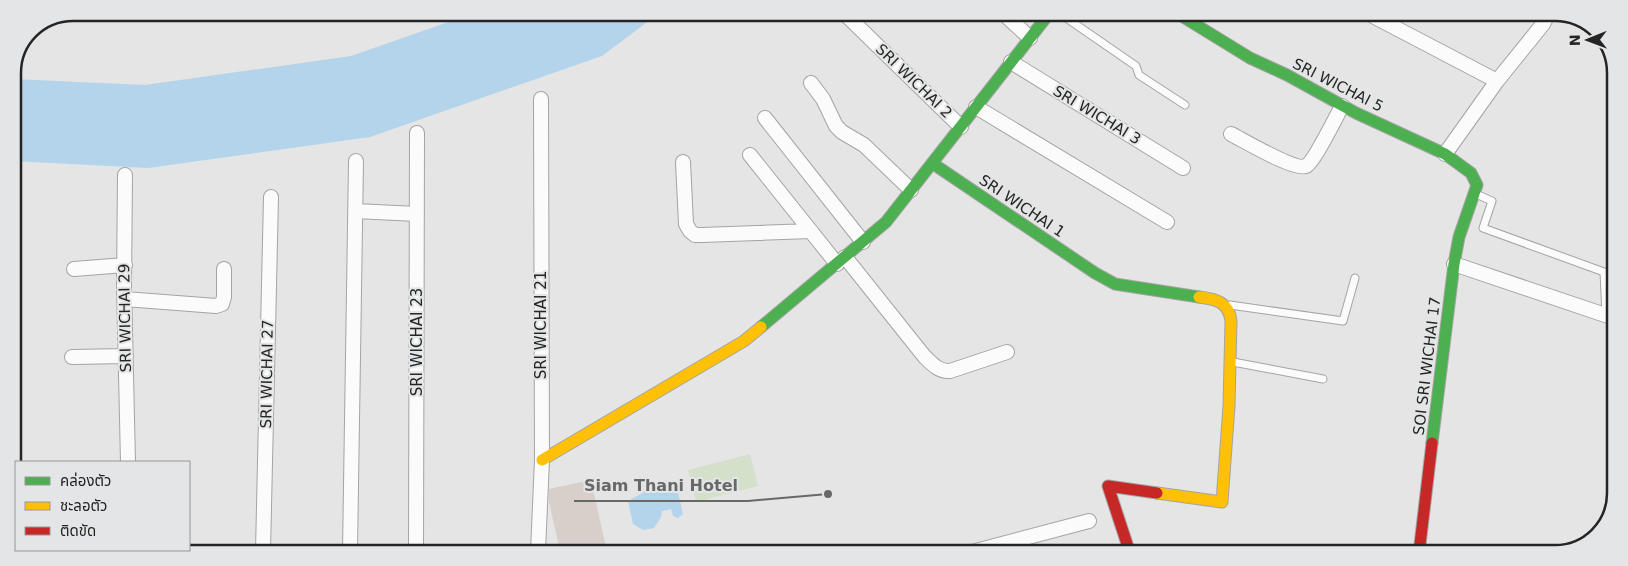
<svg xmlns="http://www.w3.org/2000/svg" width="1628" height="566" viewBox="0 0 1628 566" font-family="'DejaVu Sans','Noto Sans Thai',sans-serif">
  <rect width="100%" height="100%" fill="#e5e5e5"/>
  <path fill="#d5e0cb" d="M 750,454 L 758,486 L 696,502 L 688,470 Z"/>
  <path fill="#b3d4eb" d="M 474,13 L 658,14 L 602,56 L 370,137 L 148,168 L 13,161 L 13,79 L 145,85 L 351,56 Z
    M 662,487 L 677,488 L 683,514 L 678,518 L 673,516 L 671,509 L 662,511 L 661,517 L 654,528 L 643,530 L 633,524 L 628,501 L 646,491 Z"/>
  <path fill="#d8cfca" d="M 591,480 L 607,552 L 560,551 L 549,502 L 549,489 Z"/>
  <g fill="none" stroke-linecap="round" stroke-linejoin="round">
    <g stroke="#a4a4a4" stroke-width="9">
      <path id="lane" d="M 1062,15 L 1136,66 L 1139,75 L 1185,105
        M 1476,194 L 1492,201 L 1483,228 L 1604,272 L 1606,315
        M 1230,305 L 1343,321 L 1355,278
        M 1233,362 L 1323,379"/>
    </g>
    <g stroke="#a4a4a4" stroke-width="16">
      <path id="street" d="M 845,14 L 961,127
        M 1004,14 L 1030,38
        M 1371,15 L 1497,81
        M 1011,62 L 1183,168
        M 811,83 L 823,99 L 836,126 L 842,132 L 864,145 L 911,190
        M 976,107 L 1167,222
        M 765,118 L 863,242
        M 1231,134 C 1243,140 1295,171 1306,166 C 1314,162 1336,117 1342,106
        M 1445,154 L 1497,81 L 1543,24 L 1547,16
        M 750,155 L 837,264
        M 683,162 L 686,224 L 690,231 L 695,235 L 702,235 L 811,231
        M 125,175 L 124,286 L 128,462
        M 355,211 L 417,214
        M 845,257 L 924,356 C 932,364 939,372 950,371 L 1007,352
        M 1454,264 L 1614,318
        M 74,269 L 125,265
        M 125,299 L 216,306 L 222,304 L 224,297 L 224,269
        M 72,357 L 126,356
        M 1609,517 L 1612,509
        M 129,550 L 129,551
        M 263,551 L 271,197
        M 350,551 L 356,161
        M 416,551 L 417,133
        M 538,551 L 542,460 L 541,99
        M 972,552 L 1089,521"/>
    </g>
    <g stroke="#a4a4a4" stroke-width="13">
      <path id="fast" d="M 1180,15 L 1250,58 L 1287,75 L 1356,113 L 1445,154 L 1471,173 L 1477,185 L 1459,237 L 1454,264 L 1432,443
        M 932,163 L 1095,273 L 1115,284 L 1199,297
        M 761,327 L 886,222 L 1048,15"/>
    </g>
    <g stroke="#a4a4a4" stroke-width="13">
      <path id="slow" d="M 542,460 L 744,341 L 761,327
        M 1157,493 L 1222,502 L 1229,406 L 1231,321 C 1229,302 1216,299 1199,297"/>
    </g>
    <g stroke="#a4a4a4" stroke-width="13">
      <path id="jam" d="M 1130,553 L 1108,486 L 1157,493
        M 1419,553 L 1432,443"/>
    </g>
    <use href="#lane" stroke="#fbfbfb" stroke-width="7"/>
    <use href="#street" stroke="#fbfbfb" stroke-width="14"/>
    <use href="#fast" stroke="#4caf50" stroke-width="11"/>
    <use href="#slow" stroke="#ffc107" stroke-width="11"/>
    <use href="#jam" stroke="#c62828" stroke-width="11"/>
  </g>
  <g text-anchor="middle" stroke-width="4" stroke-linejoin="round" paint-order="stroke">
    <g font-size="15" fill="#242424" stroke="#e4e5e6">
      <text transform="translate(914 81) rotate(44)" y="5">SRI WICHAI 2</text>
      <text transform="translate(1338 85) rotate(27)" y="5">SRI WICHAI 5</text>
      <text transform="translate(1097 115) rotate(31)" y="5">SRI WICHAI 3</text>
      <text transform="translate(1022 206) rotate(34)" y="5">SRI WICHAI 1</text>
      <text transform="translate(125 318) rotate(-91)" y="5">SRI WICHAI 29</text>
      <text transform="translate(541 325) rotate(-90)" y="5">SRI WICHAI 21</text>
      <text transform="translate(417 342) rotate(-90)" y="5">SRI WICHAI 23</text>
      <text transform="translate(1427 366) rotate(-83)" y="5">SOI SRI WICHAI 17</text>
      <text transform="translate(267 374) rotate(-89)" y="5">SRI WICHAI 27</text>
    </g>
  </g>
  <path d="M0 0H1628V566H0ZM73 21H1555A52 52 0 0 1 1607 73V493A52 52 0 0 1 1555 545H73A52 52 0 0 1 21 493V73A52 52 0 0 1 73 21Z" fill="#e4e5e6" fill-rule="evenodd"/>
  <path fill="none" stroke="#242424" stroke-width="2.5" d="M73 21H1555A52 52 0 0 1 1607 73V493A52 52 0 0 1 1555 545H73A52 52 0 0 1 21 493V73A52 52 0 0 1 73 21Z"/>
  <path fill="none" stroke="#686868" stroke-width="2" d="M828 494L748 501H574"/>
  <circle fill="#686868" stroke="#e4e5e6" stroke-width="2" cx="828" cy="494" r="5"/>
  <g font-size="16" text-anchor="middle" font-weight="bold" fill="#686868" stroke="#e4e5e6" stroke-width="4" stroke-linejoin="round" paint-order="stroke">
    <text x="661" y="491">Siam Thani Hotel</text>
  </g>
  <rect x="15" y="461" width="175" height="90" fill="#e4e5e6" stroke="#979898"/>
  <rect x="25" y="477" width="25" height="8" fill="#4caf50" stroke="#979898"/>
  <text x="60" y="486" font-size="15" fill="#242424">คล่องตัว</text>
  <rect x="25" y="502" width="25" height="8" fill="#ffc107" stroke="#979898"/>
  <text x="60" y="511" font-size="15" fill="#242424">ชะลอตัว</text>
  <rect x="25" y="527" width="25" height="8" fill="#c62828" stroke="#979898"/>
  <text x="60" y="536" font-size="15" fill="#242424">ติดขัด</text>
  <g transform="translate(1588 40) rotate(269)" stroke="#e4e5e6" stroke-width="4" paint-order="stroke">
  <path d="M0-4L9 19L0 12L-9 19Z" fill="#242424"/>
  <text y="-8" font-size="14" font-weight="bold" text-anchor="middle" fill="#242424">N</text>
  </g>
</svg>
